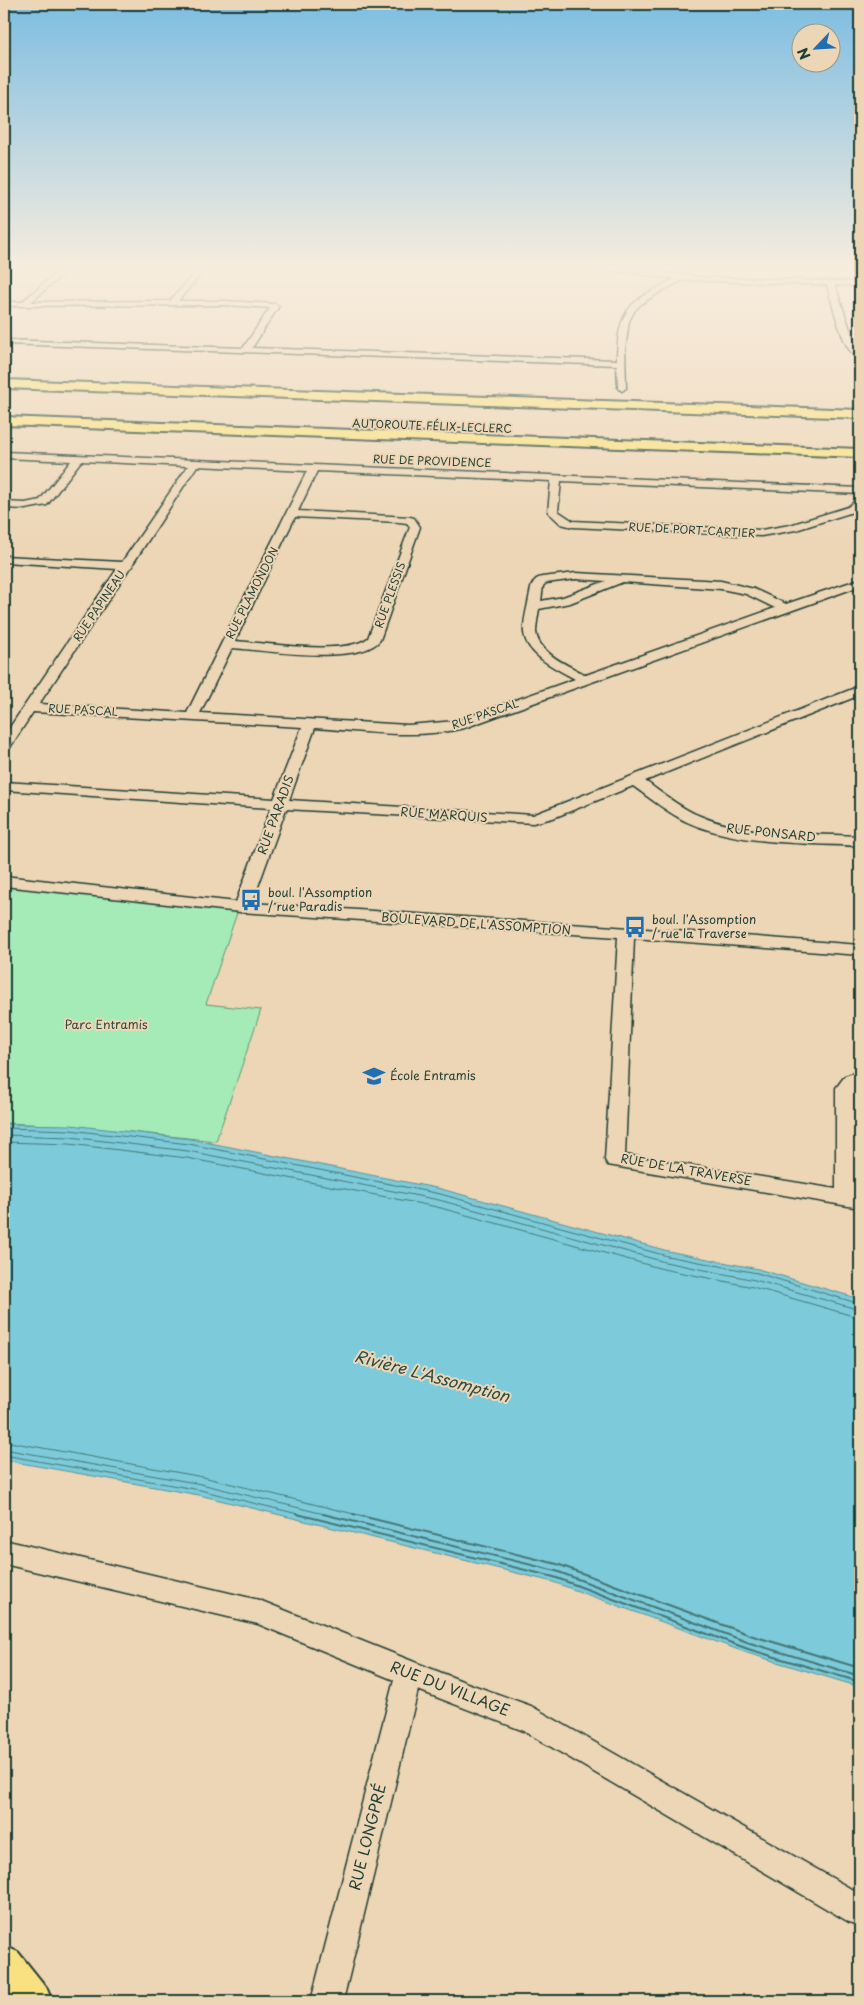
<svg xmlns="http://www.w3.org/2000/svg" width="864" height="2005" viewBox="0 0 864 2005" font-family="'Playpen Sans',sans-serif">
  <rect width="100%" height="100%" fill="#edd6b6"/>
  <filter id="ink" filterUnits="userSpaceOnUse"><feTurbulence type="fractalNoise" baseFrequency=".02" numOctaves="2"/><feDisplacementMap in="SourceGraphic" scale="10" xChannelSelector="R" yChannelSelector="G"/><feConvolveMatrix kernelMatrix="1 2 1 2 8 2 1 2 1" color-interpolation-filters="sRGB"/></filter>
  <g filter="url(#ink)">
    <path fill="#a5ebb8" stroke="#629476" d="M 4,881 L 239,907 L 206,1004 L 261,1010 L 216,1141 L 74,1126 L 4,1123 Z"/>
    <path fill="#7dcbda" stroke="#579298" d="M 4,1124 L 71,1125 L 190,1139 L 441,1189 L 668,1251 L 758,1269 L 860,1299 L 860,1687 L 747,1653 L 553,1582 L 199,1495 L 4,1460 Z"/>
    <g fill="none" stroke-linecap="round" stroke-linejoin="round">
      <path stroke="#457676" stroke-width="1" d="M 4,1128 L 70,1130 L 189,1144 L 440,1194 L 667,1256 L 757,1273 L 860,1304
        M 4,1135 L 70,1137 L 188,1151 L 439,1200 L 665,1262 L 755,1280 L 860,1310
        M 4,1142 L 69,1144 L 187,1158 L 437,1207 L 663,1269 L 753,1287 L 860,1318
        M 4,1441 L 203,1477 L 358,1515
        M 4,1449 L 201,1484 L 328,1515
        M 4,1455 L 200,1490 L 302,1515"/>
      <path stroke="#457676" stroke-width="2" d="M 297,1514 L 554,1577 L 748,1649 L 860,1682
        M 323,1514 L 556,1571 L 750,1643 L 860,1676
        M 353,1514 L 557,1564 L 753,1636 L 860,1668"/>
      <g stroke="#1f3d34" stroke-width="3">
        <path id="minor" d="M 63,267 L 71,267 L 31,302 L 170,301 L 200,267 L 207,267 L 178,301 L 226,301 L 275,304 L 279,306 L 252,348 L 617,360 C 618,308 630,301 675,279 L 603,269 L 600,267 L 617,267 L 682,275 L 686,274 L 696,277 L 860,282 L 860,286 L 835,285 L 857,350 L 860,353 L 860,360 C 844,356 832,302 827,285 L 684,280 L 665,289 L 641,304 L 635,310 L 629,321 L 625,350 L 626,388 L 622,391 L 618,388 L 617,365 L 4,344 L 4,340 L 243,348 L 270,308 L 226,305 L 4,306 L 4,302 L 22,302 Z
          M 857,267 L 860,267 L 860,270 L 857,270 Z
          M 4,452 L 860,488 L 860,494 L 561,481 L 558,511 L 573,521 L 761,530 L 790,525 L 848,507 L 853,503 L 856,498 L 860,497 L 860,508 L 856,511 L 796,530 L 761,536 L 573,527 L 561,524 L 548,512 L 551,481 L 317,471 L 298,511 L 410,517 L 414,518 L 420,527 L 380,640 C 360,666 264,650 232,648 L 200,713 L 408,725 L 456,721 L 575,679 C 557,669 527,656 524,633 C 523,622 527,609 529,598 C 531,589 531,579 542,577 L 576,573 L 721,581 L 754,589 L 786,604 L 860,579 L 860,586 L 464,728 C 416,740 363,731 315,728 L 289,800 L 533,815 L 860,686 L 860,695 L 645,781 C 662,793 680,808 700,816 C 749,837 808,833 860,836 L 860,846 C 806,843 737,845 687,822 C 668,813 650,798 633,786 L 553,818 L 533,823 L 286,809 L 252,903 L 705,933 L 860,945 L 860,955 L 634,938 L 625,1155 L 836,1189 L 836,1088 L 845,1076 L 860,1071 L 860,1084 L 854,1089 L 856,1193 L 860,1194 L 860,1208 L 608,1165 L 605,1160 L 618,937 L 240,912 L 4,886 L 4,876 L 236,902 L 271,808 L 4,790 L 4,782 L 274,799 L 302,727 L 33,712 L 9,749 L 4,750 L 4,736 L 117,569 L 4,562 L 4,556 L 122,562 L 188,466 L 81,461 L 47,505 L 25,509 L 4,508 L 4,502 L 25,503 L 40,500 L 71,461 L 4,458 ZM 197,466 L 307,471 L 187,713 L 39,704 L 129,569 L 133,566 L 132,565 ZM 295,517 L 399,522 L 407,523 L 410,527 L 368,638 C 345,656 266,643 235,641 ZM 576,579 L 606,581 L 563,597 L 541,601 L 543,586 L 546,583 ZM 623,582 L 721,589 L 746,594 L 775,608 L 586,675 C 570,666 538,654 536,632 C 536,625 538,616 539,609 L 570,603 Z
          M 4,1540 L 259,1600 L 467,1683 L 531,1706 L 860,1894 L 860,1926 L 849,1922 L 524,1731 L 418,1690 L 343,2001 L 311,2001 L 394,1680 L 258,1624 L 4,1564 Z"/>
      </g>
      <g stroke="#1f3d34" stroke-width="4">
        <path id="major" d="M 4,1946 L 18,1952 L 46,1987 L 52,2001 L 7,2001 L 4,1998 Z"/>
      </g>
      <g stroke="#1f3d34" stroke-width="4">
        <path id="highway" d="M 4,380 L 860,410 L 860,418 L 4,388 Z
          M 4,417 L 860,449 L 860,457 L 4,425 Z"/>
      </g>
      <use href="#minor" fill="#edd6b6" fill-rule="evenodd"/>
      <use href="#major" fill="#f9e181" fill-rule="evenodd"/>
      <use href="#highway" fill="#f9e181" fill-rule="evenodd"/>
    </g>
  </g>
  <linearGradient id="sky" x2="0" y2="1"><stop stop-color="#7dbde2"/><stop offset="0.49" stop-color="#f7edde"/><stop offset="1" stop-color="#f7edde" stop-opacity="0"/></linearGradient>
  <rect width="864" height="547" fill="url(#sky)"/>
  <defs>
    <g id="bus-bare" transform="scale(1.725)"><path d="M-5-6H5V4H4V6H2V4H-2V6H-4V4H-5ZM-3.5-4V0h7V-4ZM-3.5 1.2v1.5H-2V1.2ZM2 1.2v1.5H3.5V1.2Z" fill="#1f6fb2" stroke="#edd6b6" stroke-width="2.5" paint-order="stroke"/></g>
    <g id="school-bare" transform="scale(1.725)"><path d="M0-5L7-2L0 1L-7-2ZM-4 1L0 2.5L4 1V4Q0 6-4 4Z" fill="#1f6fb2" stroke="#edd6b6" stroke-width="2.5" paint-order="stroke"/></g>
  </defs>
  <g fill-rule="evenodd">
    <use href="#bus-bare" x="251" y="900"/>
    <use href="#bus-bare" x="635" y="927"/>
    <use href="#school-bare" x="374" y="1076"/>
  </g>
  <g text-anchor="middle" stroke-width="4" stroke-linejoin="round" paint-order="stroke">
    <g font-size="11" fill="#1f3d34" stroke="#edd6b6">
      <text transform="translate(432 426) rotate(2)" y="4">AUTOROUTE FÉLIX-LECLERC</text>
      <text transform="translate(432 461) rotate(2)" y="4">RUE DE PROVIDENCE</text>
      <text transform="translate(692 530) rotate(3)" y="4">RUE DE PORT-CARTIER</text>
      <text transform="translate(252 593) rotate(-63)" y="4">RUE PLAMONDON</text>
      <text transform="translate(390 595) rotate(-70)" y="4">RUE PLESSIS</text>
      <text transform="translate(99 606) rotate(-56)" y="4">RUE PAPINEAU</text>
      <text transform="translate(83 710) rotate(3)" y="4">RUE PASCAL</text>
      <text transform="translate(485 714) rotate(-19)" y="4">RUE PASCAL</text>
    </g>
    <g font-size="12" fill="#1f3d34" stroke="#edd6b6">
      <text transform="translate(276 815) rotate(-70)" y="4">RUE PARADIS</text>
      <text transform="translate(444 815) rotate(4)" y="4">RUE MARQUIS</text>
      <text transform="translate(771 833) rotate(6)" y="4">RUE PONSARD</text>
      <text transform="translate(476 924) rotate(4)" y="4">BOULEVARD DE L'ASSOMPTION</text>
      <text transform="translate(686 1170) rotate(10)" y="4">RUE DE LA TRAVERSE</text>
    </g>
    <g font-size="12" fill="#1f3d34" stroke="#edd6b6" text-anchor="start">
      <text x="268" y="897">boul. l'Assomption<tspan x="268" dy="14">/ rue Paradis</tspan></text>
      <text x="652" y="924">boul. l'Assomption<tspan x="652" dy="14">/ rue la Traverse</tspan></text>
      <text x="390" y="1080">École Entramis</text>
    </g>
    <g font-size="12" fill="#2c4e41" stroke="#edd6b6">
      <text x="106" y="1029">Parc Entramis</text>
    </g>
    <g font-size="15" fill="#1f3d34" stroke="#edd6b6">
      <text transform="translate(450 1689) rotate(21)" y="5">RUE DU VILLAGE</text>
      <text transform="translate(368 1837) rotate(-76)" y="5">RUE LONGPRÉ</text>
    </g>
    <g font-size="16" font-style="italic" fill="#284b45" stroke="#edd6b6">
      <text transform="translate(432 1376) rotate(15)" y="6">Rivière L'Assomption</text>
    </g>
  </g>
  <rect width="864" height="2005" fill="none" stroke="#edd6b6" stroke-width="20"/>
  <rect x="10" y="10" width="844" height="1985" fill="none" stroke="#1f3d34" stroke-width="2" filter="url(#ink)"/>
  <g transform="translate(816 48) rotate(245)"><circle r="24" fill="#edd6b6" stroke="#9b9982"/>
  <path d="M0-4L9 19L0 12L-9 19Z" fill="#1f6fb2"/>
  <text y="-8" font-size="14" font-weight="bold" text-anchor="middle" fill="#1f3d34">N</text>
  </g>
</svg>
